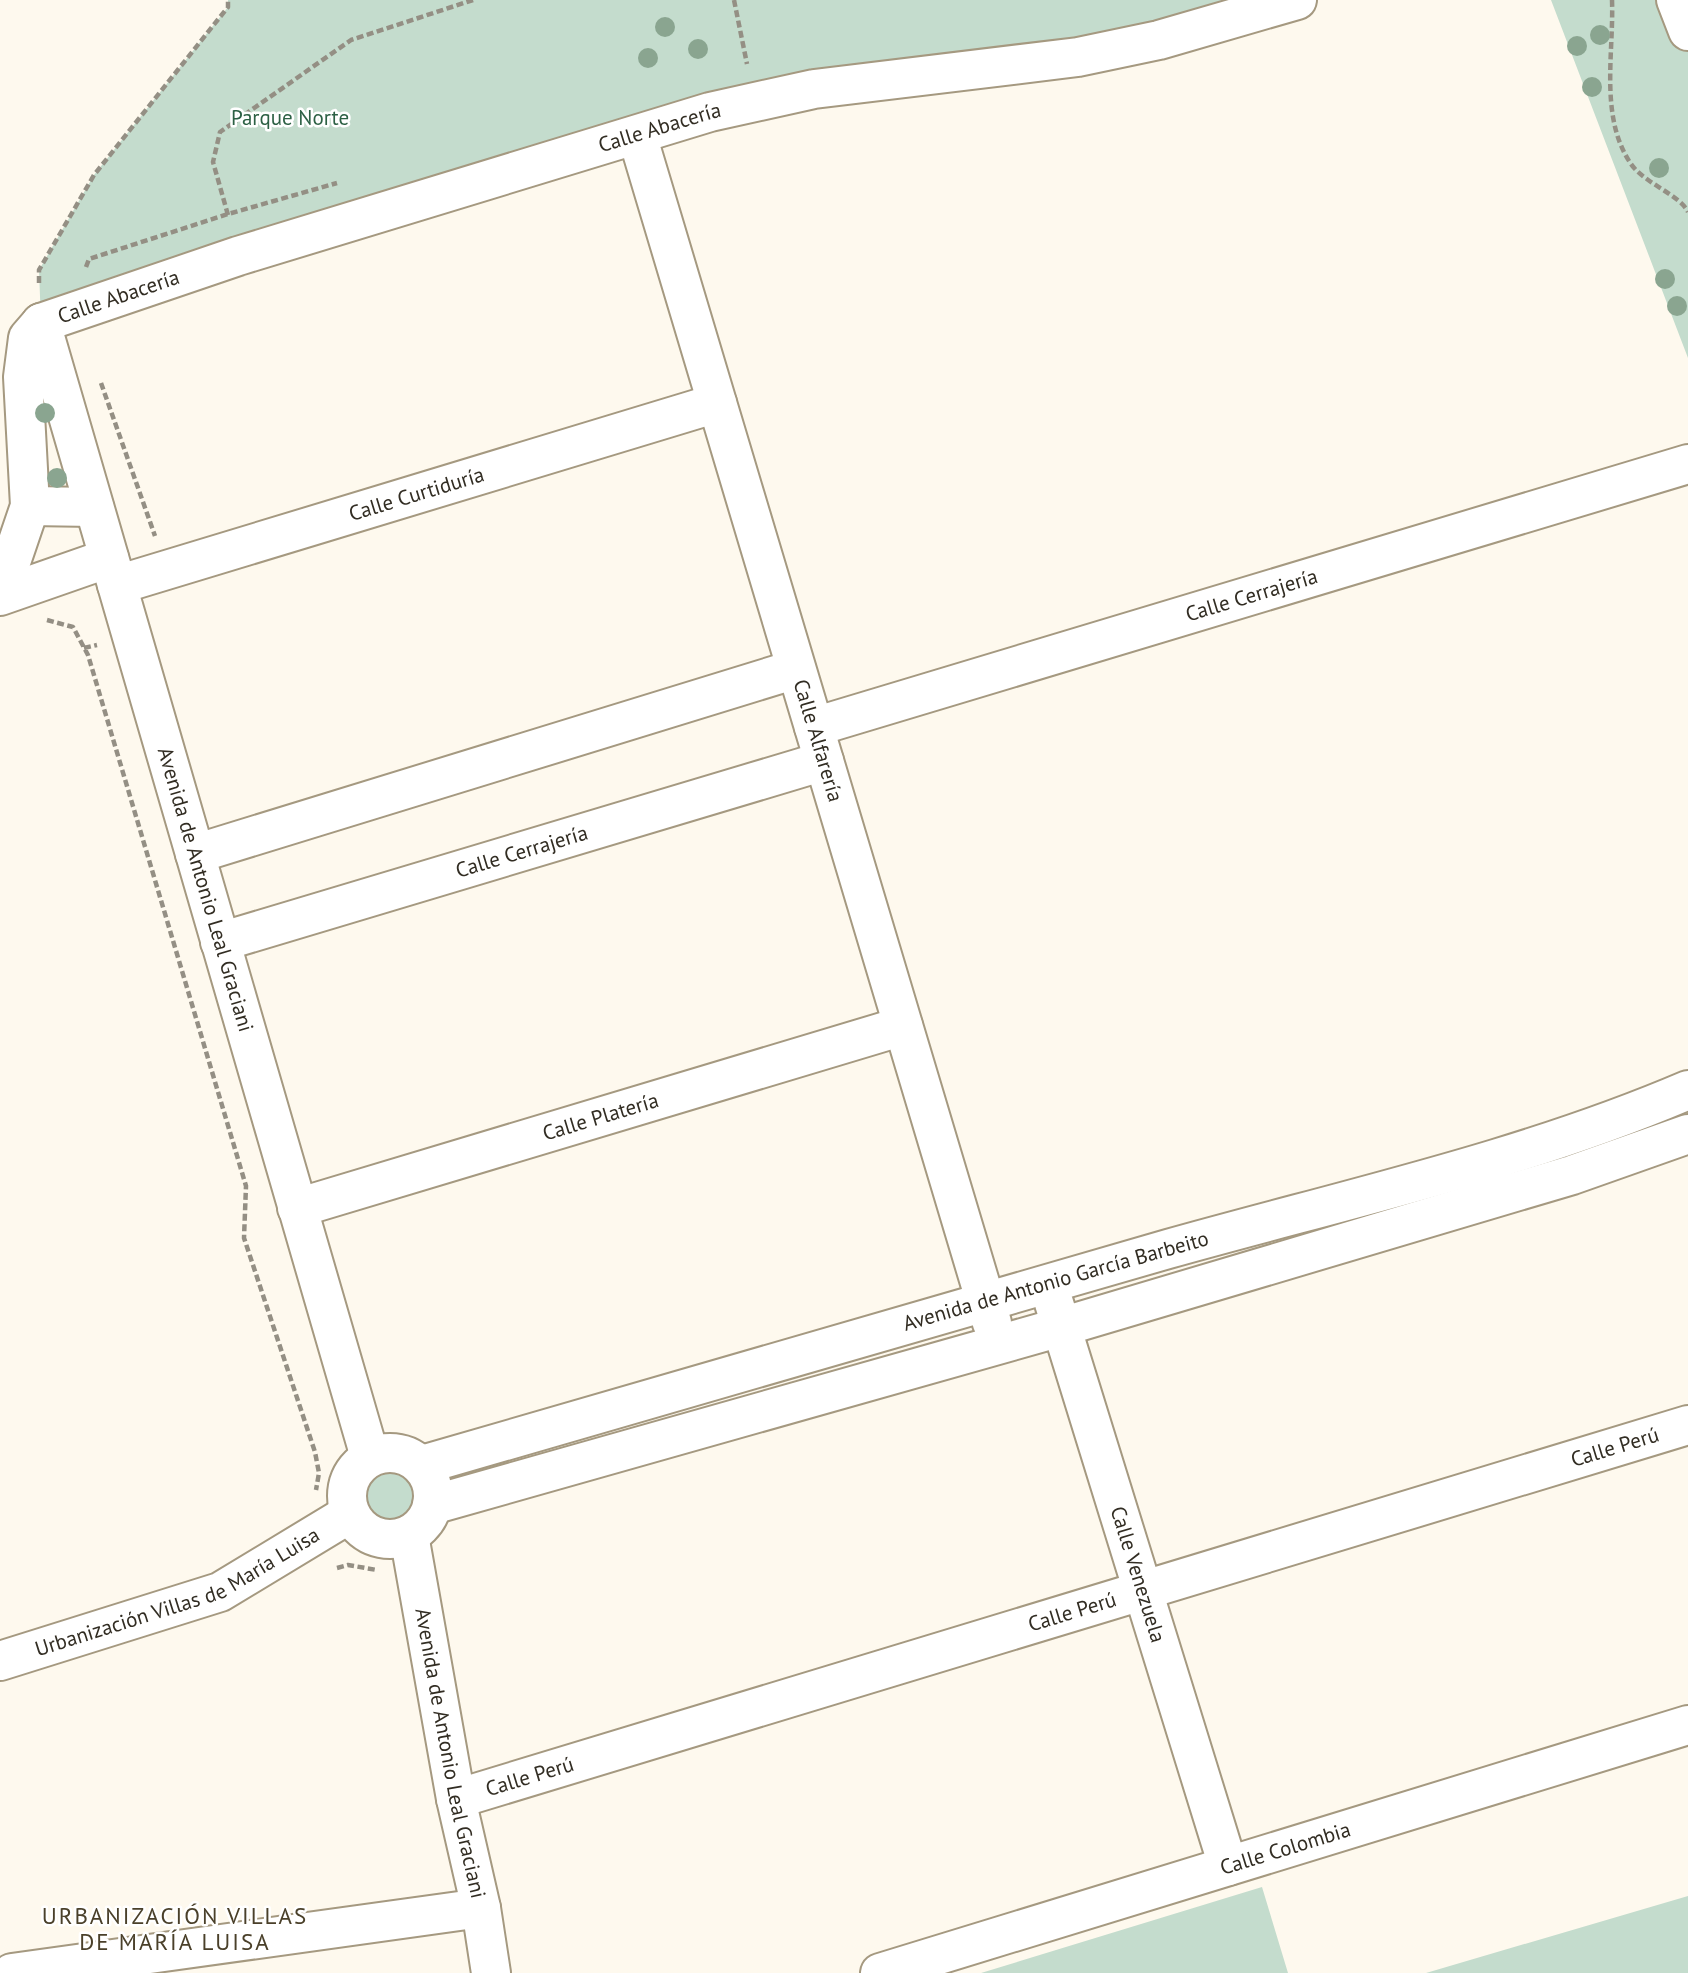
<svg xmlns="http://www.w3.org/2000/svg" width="1688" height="1973" viewBox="0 0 1688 1973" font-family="'PT Sans',sans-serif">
  <rect width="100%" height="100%" fill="#fef9ee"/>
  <path fill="#c4dccd" d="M 228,0 L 1297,0 L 814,89 L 41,323 L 39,270 L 94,175 L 228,7 Z
    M 1551,0 L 1676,0 L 1688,31 L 1688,358 Z
    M354 1496a36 36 0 1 1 72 0a36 36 0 1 1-72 0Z
    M 1262,1887 L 1288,1973 L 981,1973 Z
    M 1688,1896 L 1688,1973 L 1426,1973 Z"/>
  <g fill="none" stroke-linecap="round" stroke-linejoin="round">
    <g stroke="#a59980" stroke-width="42">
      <g id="minor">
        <path d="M 1676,0 L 1688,31"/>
        <path id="s1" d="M 637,135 L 992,1323"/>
        <path id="s2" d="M 41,323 L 238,256 L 710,112 L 814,89 L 1078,57 L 1159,40 L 1297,0"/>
        <path id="s3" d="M 41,323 L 370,1457"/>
        <path d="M 30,506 L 94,507"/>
        <path d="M 0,577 L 11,562 L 30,506 L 23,377 L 28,338 L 41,323"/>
        <path id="s4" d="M 117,585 L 717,403"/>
        <path d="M 0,596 L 109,558"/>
        <path id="s5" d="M 814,727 L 1688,464"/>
        <path d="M 195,854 L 796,669"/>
        <path id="s6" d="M 220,942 L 824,761"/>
        <path id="s7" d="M 297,1208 L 903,1026"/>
        <path id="s8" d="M 1054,1303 L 1228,1866"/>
        <circle cx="390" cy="1496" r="43"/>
        <path id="s9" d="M 422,1465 C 670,1392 918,1319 1168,1249 C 1342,1200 1522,1161 1688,1090"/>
        <path d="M 432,1505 L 1061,1327 L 1572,1175 L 1688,1134"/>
        <path id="s10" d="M 409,1535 L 456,1799 L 481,1908 L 491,1973"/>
        <path id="s11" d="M 0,1661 L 220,1592 L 349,1514"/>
        <path id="s12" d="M 456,1799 L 1688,1425"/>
        <path d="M 12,1973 L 481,1908"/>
        <path id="s13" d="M 880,1973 L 1688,1725"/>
      </g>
    </g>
    <path stroke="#948f84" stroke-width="4.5" stroke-dasharray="7 3.5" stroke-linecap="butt" d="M 734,0 L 747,64
      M 1612,0 C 1614,53 1599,117 1631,164 C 1644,183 1680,195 1688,212
      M 228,215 L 213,162 L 220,132 L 351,40 L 473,0
      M 86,267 L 89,259 L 228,214 L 337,183
      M 39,283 L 39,270 L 94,175 L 228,7 L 228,0
      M 101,383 L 155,536
      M 47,620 L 73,627 L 88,655 L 246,1186 L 244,1238 L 315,1452 L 319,1473 L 316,1490
      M 84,648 L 97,645
      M 337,1568 L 348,1565 L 377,1570"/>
    <use href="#minor" stroke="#fff" stroke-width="38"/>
  </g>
  <g fill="#8aa590">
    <circle cx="665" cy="27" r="10"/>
    <circle cx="1600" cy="35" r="10"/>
    <circle cx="1577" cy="46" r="10"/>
    <circle cx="698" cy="49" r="10"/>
    <circle cx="648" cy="58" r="10"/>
    <circle cx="1592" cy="87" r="10"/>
    <circle cx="1659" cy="168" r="10"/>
    <circle cx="1665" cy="279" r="10"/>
    <circle cx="1677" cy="306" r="10"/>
    <circle cx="45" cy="413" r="10"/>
    <circle cx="57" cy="478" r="10"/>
  </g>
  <g text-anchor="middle" stroke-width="5" stroke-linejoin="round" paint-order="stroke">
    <g font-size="21" fill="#2c6044" stroke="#fff">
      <text x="290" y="125">Parque Norte</text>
    </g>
    <g font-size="21" fill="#322d23" stroke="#fff">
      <text dy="7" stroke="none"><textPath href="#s2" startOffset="649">Calle Abacería</textPath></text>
      <text dy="7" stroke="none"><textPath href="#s2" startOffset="82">Calle Abacería</textPath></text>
      <text dy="7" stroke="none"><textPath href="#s4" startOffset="313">Calle Curtiduría</textPath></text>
      <text dy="7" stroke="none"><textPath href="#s5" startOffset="457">Calle Cerrajería</textPath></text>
      <text dy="7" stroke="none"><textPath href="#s1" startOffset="632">Calle Alfarería</textPath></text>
      <text dy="7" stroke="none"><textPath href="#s6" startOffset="315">Calle Cerrajería</textPath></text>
      <text dy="7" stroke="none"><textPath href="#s3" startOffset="590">Avenida de Antonio Leal Graciani</textPath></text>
      <text dy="7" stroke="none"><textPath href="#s7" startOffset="317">Calle Platería</textPath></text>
      <text dy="7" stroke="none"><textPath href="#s9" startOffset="660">Avenida de Antonio García Barbeito</textPath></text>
      <text dy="7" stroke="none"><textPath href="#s12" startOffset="1211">Calle Perú</textPath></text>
      <text dy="7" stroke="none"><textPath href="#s8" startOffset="284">Calle Venezuela</textPath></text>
      <text dy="7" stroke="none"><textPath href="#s11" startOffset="191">Urbanización Villas de María Luisa</textPath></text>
      <text dy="7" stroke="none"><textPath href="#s12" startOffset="644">Calle Perú</textPath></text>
      <text dy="7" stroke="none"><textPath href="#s10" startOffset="222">Avenida de Antonio Leal Graciani</textPath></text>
      <text dy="7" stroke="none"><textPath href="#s12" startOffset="77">Calle Perú</textPath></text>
      <text dy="7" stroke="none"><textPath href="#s13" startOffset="424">Calle Colombia</textPath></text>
    </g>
    <g font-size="23" letter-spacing="2" fill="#4a402a" stroke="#fff">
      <text x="175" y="1924">URBANIZACIÓN VILLAS<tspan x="175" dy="26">DE MARÍA LUISA</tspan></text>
    </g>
  </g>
</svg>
